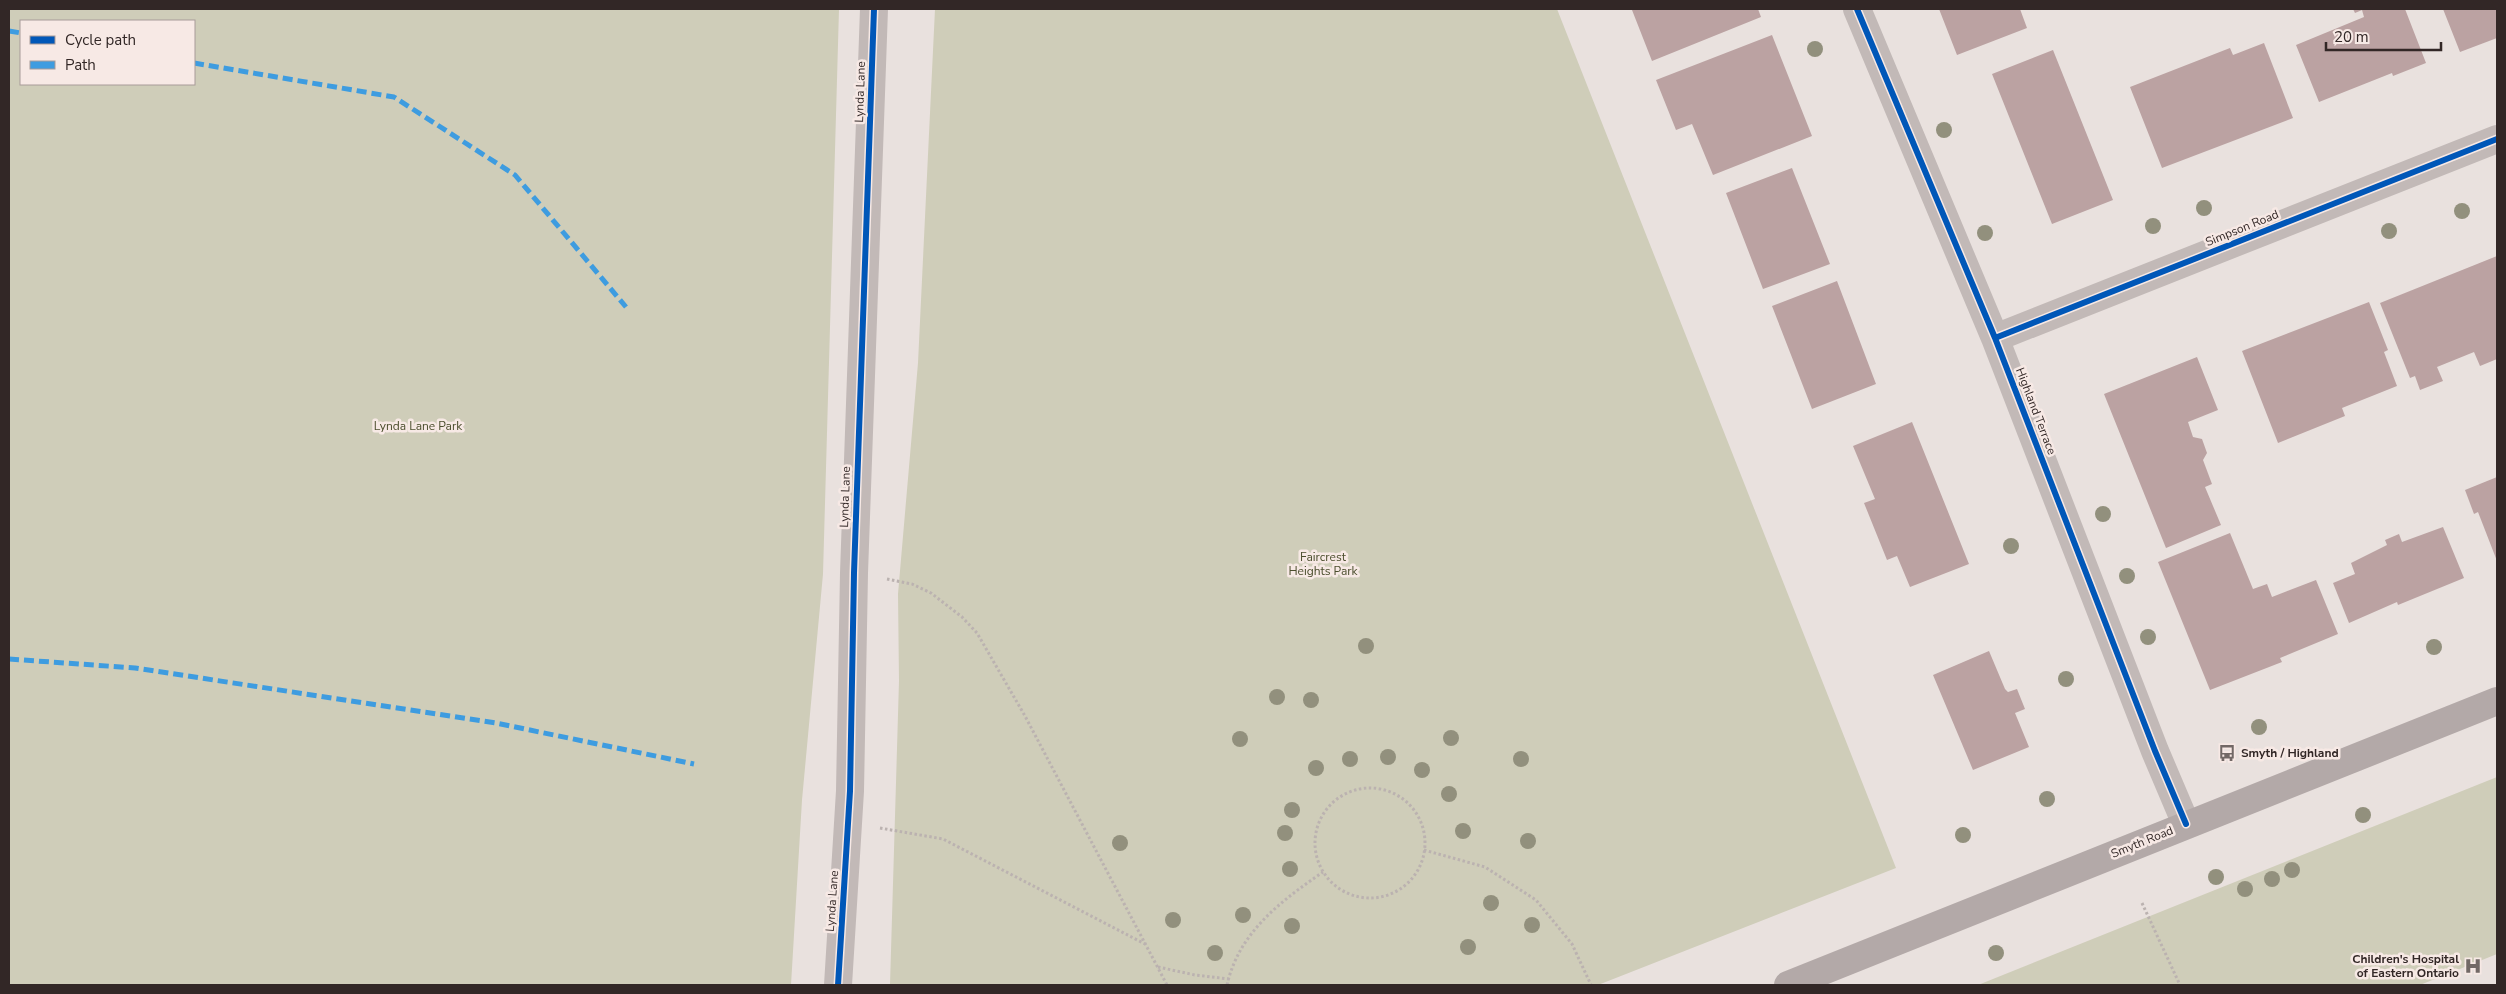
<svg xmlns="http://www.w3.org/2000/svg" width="2506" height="994" viewBox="0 0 2506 994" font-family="'Nunito Sans',sans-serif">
  <rect width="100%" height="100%" fill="#e9e1de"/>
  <path fill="#cfcdb9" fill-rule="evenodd" d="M 9,9 L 839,9 L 823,574 L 802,800 L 791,985 L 9,985 ZM 194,21 L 194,84 L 21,84 L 21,21 Z
    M 935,9 L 1557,9 L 1896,868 L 1598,985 L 890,985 L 899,681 L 898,594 L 918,363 Z
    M 2497,777 L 2497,954 L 2420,985 L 1978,985 Z"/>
  <path fill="#bba2a2" d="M 1635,9 L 1758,9 L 1761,17 L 1652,61 L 1632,10 Z
    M 1939,9 L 2020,9 L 2027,28 L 1957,55 Z
    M 2353,9 L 2405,9 L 2426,63 L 2393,76 L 2392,73 L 2319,102 L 2296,45 L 2364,17 L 2362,10 L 2355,13 Z
    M 2443,9 L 2497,9 L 2497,38 L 2460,52 Z
    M 1772,35 L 1812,136 L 1713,175 L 1692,124 L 1676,130 L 1656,80 Z
    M 2264,43 L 2293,118 L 2162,168 L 2130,87 L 2230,48 L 2233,55 Z
    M 2053,50 L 2113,200 L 2052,224 L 1992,74 Z
    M 1792,168 L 1830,264 L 1763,289 L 1726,193 Z
    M 2497,256 L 2497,359 L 2480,366 L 2474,352 L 2437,367 L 2443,381 L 2420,390 L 2415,376 L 2410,378 L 2380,303 Z
    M 1837,281 L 1876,384 L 1812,409 L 1772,306 Z
    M 2369,302 L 2388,350 L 2384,352 L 2397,386 L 2342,408 L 2345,416 L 2278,443 L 2242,351 Z
    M 2197,357 L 2218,410 L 2188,422 L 2193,437 L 2202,439 L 2207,453 L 2203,460 L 2212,484 L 2205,487 L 2221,525 L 2166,548 L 2104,394 Z
    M 1912,422 L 1969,564 L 1910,587 L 1897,556 L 1887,560 L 1864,503 L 1875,499 L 1853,446 Z
    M 2497,477 L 2497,561 L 2478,512 L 2474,514 L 2465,490 Z
    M 2443,527 L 2464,578 L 2398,605 L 2397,602 L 2349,623 L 2333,583 L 2355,574 L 2351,563 L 2387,545 L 2385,540 L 2399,534 L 2402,542 Z
    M 2230,533 L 2253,589 L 2267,584 L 2272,597 L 2316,580 L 2338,634 L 2280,658 L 2282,662 L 2210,690 L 2158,562 Z
    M 1989,651 L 2005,689 L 2008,692 L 2017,689 L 2025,709 L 2015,713 L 2029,747 L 1973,770 L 1933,675 Z"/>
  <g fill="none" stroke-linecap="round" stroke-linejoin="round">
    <path stroke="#bbb2b0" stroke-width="3" stroke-dasharray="2.5 2.5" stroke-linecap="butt" d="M 887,579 L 912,584 L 931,593 L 962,617 L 977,633 L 1025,716 L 1167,985
      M1315 843a55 55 0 1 1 110 0a55 55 0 1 1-110 0Z
      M 880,828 L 943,839 L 1145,944
      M 1424,850 L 1485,867 L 1536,900 L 1572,944 L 1591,985
      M 2142,903 L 2180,985
      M 1158,967 L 1195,975 L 1229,979
      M 1227,985 C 1239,932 1281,901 1323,872"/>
    <path stroke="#c2b9b7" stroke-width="28" d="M 1857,9 L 1995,338 L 2155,751 L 2186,824
      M 1995,338 L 2497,139
      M 838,985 L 850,791 L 854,573 L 874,9"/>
    <path stroke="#b3a9a8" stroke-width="28" d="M 1788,985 L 2497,701"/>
    <path stroke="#3e9ce0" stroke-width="5" stroke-dasharray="10 5" stroke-linecap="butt" d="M 9,31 L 21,33
      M 194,63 L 394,97 L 515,175 L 626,307
      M 9,659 L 135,668 L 496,723 L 694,764"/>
    <g stroke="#f7e9e5" stroke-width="9">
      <path id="cycleway" d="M 1857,9 L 1995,338 L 2155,751 L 2186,824
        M 1995,338 L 2497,139
        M 838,985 L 850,791 L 854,573 L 874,9"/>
    </g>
    <use href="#cycleway" stroke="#0057b8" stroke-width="6"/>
  </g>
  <g fill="#92907d">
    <circle cx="1815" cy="49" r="8"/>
    <circle cx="1944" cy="130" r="8"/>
    <circle cx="2204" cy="208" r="8"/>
    <circle cx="2462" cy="211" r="8"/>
    <circle cx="2153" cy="226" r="8"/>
    <circle cx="2389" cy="231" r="8"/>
    <circle cx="1985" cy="233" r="8"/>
    <circle cx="2103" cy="514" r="8"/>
    <circle cx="2011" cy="546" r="8"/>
    <circle cx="2127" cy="576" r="8"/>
    <circle cx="2148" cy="637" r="8"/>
    <circle cx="1366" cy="646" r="8"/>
    <circle cx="2434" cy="647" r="8"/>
    <circle cx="2066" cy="679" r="8"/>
    <circle cx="1277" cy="697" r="8"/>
    <circle cx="1311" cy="700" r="8"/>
    <circle cx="2259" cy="727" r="8"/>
    <circle cx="1451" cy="738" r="8"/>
    <circle cx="1240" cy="739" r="8"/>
    <circle cx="1388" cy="757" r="8"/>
    <circle cx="1350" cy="759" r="8"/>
    <circle cx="1521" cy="759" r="8"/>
    <circle cx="1316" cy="768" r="8"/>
    <circle cx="1422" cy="770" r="8"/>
    <circle cx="1449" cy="794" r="8"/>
    <circle cx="2047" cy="799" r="8"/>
    <circle cx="1292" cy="810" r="8"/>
    <circle cx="2363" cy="815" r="8"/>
    <circle cx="1463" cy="831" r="8"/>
    <circle cx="1285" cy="833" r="8"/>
    <circle cx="1963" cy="835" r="8"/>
    <circle cx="1528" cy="841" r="8"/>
    <circle cx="1120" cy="843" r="8"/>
    <circle cx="1290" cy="869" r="8"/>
    <circle cx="2292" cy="870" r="8"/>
    <circle cx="2216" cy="877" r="8"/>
    <circle cx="2272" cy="879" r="8"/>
    <circle cx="2245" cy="889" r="8"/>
    <circle cx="1491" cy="903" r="8"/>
    <circle cx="1243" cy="915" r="8"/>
    <circle cx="1173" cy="920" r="8"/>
    <circle cx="1532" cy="925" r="8"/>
    <circle cx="1292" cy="926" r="8"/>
    <circle cx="1468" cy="947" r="8"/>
    <circle cx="1215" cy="953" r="8"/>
    <circle cx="1996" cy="953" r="8"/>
  </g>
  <defs>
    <g id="bus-bare" transform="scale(1.35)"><path d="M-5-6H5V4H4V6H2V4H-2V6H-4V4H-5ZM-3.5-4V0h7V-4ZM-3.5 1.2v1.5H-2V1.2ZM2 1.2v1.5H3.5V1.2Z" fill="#726866" stroke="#f7e9e5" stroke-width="2.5" paint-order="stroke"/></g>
    <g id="hospital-bare" transform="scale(1.35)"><path d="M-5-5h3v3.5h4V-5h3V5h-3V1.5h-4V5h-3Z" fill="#726866" stroke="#f7e9e5" stroke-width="2.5" paint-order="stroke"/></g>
  </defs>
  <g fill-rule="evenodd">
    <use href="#bus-bare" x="2227" y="753"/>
    <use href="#hospital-bare" x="2473" y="966"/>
  </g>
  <g text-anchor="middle" stroke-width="5" stroke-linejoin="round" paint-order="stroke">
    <g font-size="12" fill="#322726" stroke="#f7e9e5">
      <text transform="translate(860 92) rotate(-88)" y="4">Lynda Lane</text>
      <text transform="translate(2242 228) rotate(-22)" y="4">Simpson Road</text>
      <text transform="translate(2036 411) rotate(69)" y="4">Highland Terrace</text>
      <text transform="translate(845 497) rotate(-88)" y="4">Lynda Lane</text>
      <text transform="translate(2142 842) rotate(-22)" y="4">Smyth Road</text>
      <text transform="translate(832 901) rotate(-86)" y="4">Lynda Lane</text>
    </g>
    <g font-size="12" fill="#4b4e2d" stroke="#f7e9e5">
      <text x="418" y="430">Lynda Lane Park</text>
      <text x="1323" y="561">Faircrest<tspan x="1323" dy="14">Heights Park</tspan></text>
    </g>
    <g font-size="12" font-weight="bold" fill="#322726" stroke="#f7e9e5" text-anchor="start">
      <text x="2241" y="757">Smyth / Highland</text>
      <text x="2459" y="963" text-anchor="end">Children's Hospital<tspan x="2459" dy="14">of Eastern Ontario</tspan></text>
    </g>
  </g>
  <rect width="2506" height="994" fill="none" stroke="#322726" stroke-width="20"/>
  <rect x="20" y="20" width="175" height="65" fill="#f7e9e5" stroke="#a89b99"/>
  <rect x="30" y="36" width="25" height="8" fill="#0057b8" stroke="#a89b99"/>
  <text x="65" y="45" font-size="15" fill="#322726">Cycle path</text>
  <rect x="30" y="61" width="25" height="8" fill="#3e9ce0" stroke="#a89b99"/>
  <text x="65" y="70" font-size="15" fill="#322726">Path</text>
  <path d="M2326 42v8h115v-8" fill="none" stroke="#322726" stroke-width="2.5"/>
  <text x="2334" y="42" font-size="15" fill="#322726" stroke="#f7e9e5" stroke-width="4" paint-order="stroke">20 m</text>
</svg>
